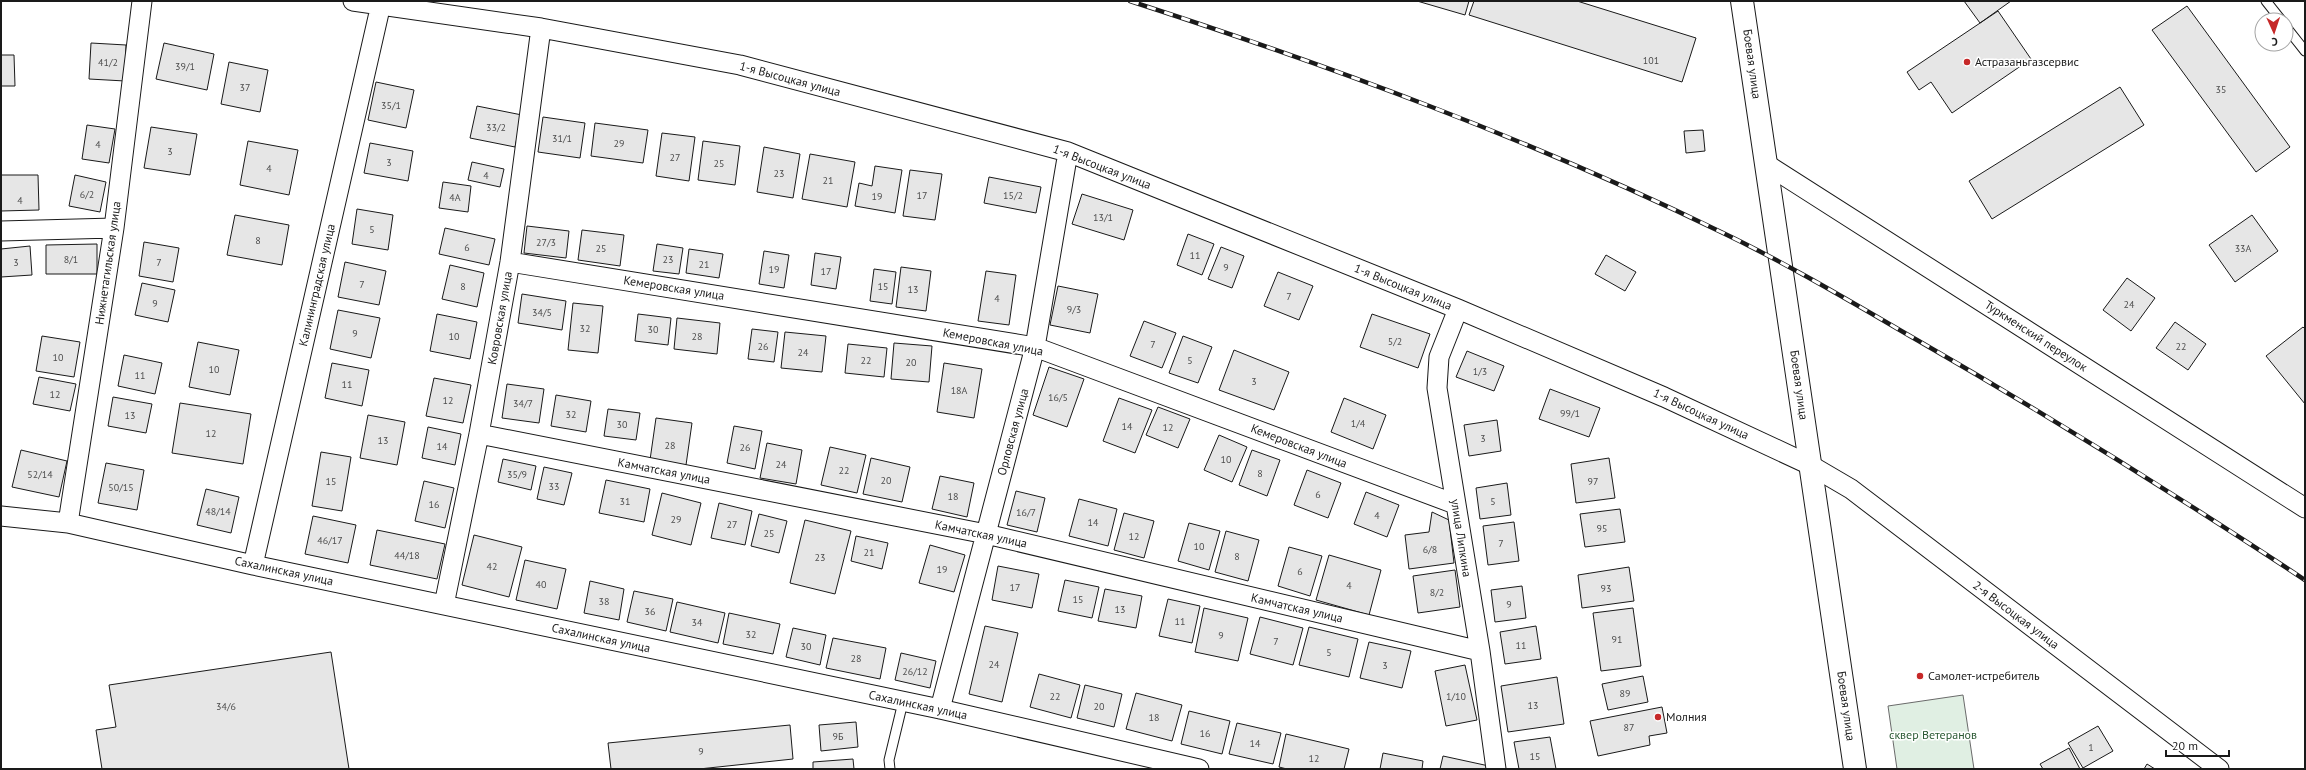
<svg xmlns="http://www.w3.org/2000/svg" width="2306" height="770" viewBox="0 0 2306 770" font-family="'PT Sans',sans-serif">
  <rect width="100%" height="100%" fill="#fff"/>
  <path fill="#e0efe3" stroke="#6a6a6a" d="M 1963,695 L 1974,769 L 1897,769 L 1888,706 Z"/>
  <path fill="#e6e6e6" stroke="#1a1a1a" d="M 1417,1 L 1469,1 L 1465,15 Z
    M 1474,1 L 1577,1 L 1696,38 L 1682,82 L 1469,15 Z
    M 1964,1 L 2011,1 L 1980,23 Z
    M 2187,6 L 2290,147 L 2256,172 L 2152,30 Z
    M 1998,11 L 2031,59 L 1952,113 L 1931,82 L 1919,90 L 1907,72 Z
    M 91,43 L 126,45 L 125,81 L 89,79 Z
    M 164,43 L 214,54 L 207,90 L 156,79 Z
    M 1,55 L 14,55 L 15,86 L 1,86 Z
    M 229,62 L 268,70 L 260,112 L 221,104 Z
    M 376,82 L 414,90 L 406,128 L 368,120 Z
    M 2120,87 L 2144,125 L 1992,219 L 1969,181 Z
    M 477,106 L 522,115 L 515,147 L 470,138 Z
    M 543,117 L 585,123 L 580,158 L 538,152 Z
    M 595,123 L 648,130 L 643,163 L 591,156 Z
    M 87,125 L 115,129 L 109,163 L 82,159 Z
    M 151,127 L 197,134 L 190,175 L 144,168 Z
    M 1703,130 L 1705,151 L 1686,153 L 1684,131 Z
    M 662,133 L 695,137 L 689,181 L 656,176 Z
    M 248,141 L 298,150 L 289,195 L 240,185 Z
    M 703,141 L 740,146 L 735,185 L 698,180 Z
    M 370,143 L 413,151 L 408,181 L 364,173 Z
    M 764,147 L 800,154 L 793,198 L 757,192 Z
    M 810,154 L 855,162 L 847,207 L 802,199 Z
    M 472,162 L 504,169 L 500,187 L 468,180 Z
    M 875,166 L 902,170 L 895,213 L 855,206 L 859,183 L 872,186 Z
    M 910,170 L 942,174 L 935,220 L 903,216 Z
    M 1,175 L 38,175 L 39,210 L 1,211 Z
    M 75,175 L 106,182 L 100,212 L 69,206 Z
    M 989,177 L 1041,187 L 1036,213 L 984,203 Z
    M 443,182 L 471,186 L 468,212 L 439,208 Z
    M 1082,194 L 1133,210 L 1124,240 L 1072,224 Z
    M 357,209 L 393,215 L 388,250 L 352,244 Z
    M 235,215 L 289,225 L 282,265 L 227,255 Z
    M 2252,215 L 2278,251 L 2235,282 L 2209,245 Z
    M 527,226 L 569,231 L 566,258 L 524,253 Z
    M 445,228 L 495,239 L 489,265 L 439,254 Z
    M 582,230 L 624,235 L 620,266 L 578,260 Z
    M 1188,234 L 1214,244 L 1202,275 L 1177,265 Z
    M 144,242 L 179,248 L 173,282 L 139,276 Z
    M 97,244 L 97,274 L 46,274 L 46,245 Z
    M 657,244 L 683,248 L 679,274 L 653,271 Z
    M 30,246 L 32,275 L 1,277 L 1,249 Z
    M 1221,247 L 1244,256 L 1232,288 L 1208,279 Z
    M 689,249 L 723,254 L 719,278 L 686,273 Z
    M 764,251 L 789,255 L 784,288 L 759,284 Z
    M 815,253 L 841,257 L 836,289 L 811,285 Z
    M 1606,255 L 1636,272 L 1625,291 L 1595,274 Z
    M 345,262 L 386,271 L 379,305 L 338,297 Z
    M 450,265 L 484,273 L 477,307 L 442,299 Z
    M 901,267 L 931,271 L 926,311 L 896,307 Z
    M 874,269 L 896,272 L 892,304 L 870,301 Z
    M 986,271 L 1016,275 L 1009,325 L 978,321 Z
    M 1278,272 L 1313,286 L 1299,320 L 1264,306 Z
    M 2127,278 L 2155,298 L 2131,331 L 2103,310 Z
    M 142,283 L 175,290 L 168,322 L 135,315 Z
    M 1058,286 L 1098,294 L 1090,333 L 1050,325 Z
    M 522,294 L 566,301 L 562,330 L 518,323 Z
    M 573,303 L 603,306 L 598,353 L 568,350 Z
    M 338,310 L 380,318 L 371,358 L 330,349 Z
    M 437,314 L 477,322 L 470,359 L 430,351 Z
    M 638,314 L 671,318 L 668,345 L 635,341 Z
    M 1372,314 L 1430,334 L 1418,368 L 1360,347 Z
    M 677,318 L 720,323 L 717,354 L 674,349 Z
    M 1144,321 L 1176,333 L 1162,368 L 1130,356 Z
    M 2175,322 L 2206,344 L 2188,370 L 2156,348 Z
    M 2303,327 L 2305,329 L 2305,404 L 2266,356 Z
    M 752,329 L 778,332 L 774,362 L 748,359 Z
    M 785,332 L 826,336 L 822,372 L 781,368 Z
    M 42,336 L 80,342 L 74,377 L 36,371 Z
    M 1183,336 L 1212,347 L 1198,383 L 1169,373 Z
    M 198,342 L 239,350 L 230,395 L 189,387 Z
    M 894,343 L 932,346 L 929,382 L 891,379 Z
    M 848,344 L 887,348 L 884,377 L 845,373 Z
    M 1234,350 L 1289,372 L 1274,410 L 1219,390 Z
    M 1467,351 L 1504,366 L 1494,391 L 1456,377 Z
    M 124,355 L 162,363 L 155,394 L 118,386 Z
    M 332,363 L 369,370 L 362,406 L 325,398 Z
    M 944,363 L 982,369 L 974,418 L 937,412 Z
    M 1049,367 L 1084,379 L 1067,427 L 1033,415 Z
    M 39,377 L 76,384 L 70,411 L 33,404 Z
    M 434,378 L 471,385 L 463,423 L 426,416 Z
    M 507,384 L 544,389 L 539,423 L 502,418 Z
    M 1550,389 L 1600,408 L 1589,437 L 1539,419 Z
    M 556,395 L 591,401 L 586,432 L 551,426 Z
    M 113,397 L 152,404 L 146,433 L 108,426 Z
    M 1119,398 L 1152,410 L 1135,453 L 1103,441 Z
    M 1344,398 L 1386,415 L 1373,449 L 1331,432 Z
    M 180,403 L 251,414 L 243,464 L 172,453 Z
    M 1158,407 L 1190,419 L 1178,448 L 1146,435 Z
    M 608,409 L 640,413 L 636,440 L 604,436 Z
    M 368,415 L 405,422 L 397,465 L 360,458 Z
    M 656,418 L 692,423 L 685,472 L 649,467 Z
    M 1497,420 L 1501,451 L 1469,456 L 1464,425 Z
    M 734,426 L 762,431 L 755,469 L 727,463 Z
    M 428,427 L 461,434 L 455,465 L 422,458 Z
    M 1219,435 L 1247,447 L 1232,482 L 1204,470 Z
    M 767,443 L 802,450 L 796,484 L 760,478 Z
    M 830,447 L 866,455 L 857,493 L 821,485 Z
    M 21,450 L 67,461 L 59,497 L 12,487 Z
    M 1252,450 L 1280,460 L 1267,496 L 1239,485 Z
    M 321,452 L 351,457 L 342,511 L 312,506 Z
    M 871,458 L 910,467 L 902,502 L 863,494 Z
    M 1609,458 L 1615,498 L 1576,503 L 1571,464 Z
    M 503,459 L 536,466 L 531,490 L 498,482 Z
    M 106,463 L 144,470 L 137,510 L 98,503 Z
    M 544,467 L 572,473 L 564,505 L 537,499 Z
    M 1307,470 L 1341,483 L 1328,518 L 1294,505 Z
    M 940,476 L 974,483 L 967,517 L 932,509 Z
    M 606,480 L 650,489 L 644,522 L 599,513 Z
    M 424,481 L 454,488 L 445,528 L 415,521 Z
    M 1507,483 L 1511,515 L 1480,519 L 1476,488 Z
    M 206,489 L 239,497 L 231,533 L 197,525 Z
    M 1016,491 L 1045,498 L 1037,532 L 1007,525 Z
    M 1366,492 L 1399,505 L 1387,537 L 1354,524 Z
    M 662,493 L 701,503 L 691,545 L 652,535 Z
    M 1079,499 L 1117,509 L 1108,546 L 1069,536 Z
    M 719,503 L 752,511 L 745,545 L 711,538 Z
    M 1620,509 L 1625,542 L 1585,547 L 1580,514 Z
    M 1432,512 L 1449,520 L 1454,563 L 1409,569 L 1405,535 L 1429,532 Z
    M 1124,513 L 1154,521 L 1144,558 L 1114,550 Z
    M 759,514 L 787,521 L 779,553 L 751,546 Z
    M 313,516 L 356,525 L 348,563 L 305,554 Z
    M 805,520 L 851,531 L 835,594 L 790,583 Z
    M 1514,522 L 1519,561 L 1488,565 L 1483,526 Z
    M 1189,523 L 1220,531 L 1209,570 L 1178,561 Z
    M 377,530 L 445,544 L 437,579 L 370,565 Z
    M 1226,531 L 1259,540 L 1248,581 L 1215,572 Z
    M 474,535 L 522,547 L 509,597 L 462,585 Z
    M 856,536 L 888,543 L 882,569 L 851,561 Z
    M 930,545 L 965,555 L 954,592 L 919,583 Z
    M 1289,547 L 1322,556 L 1310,596 L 1278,586 Z
    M 1329,555 L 1381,570 L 1369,615 L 1316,600 Z
    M 525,560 L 566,569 L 557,609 L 516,600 Z
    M 998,566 L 1039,574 L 1032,608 L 992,600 Z
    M 1629,567 L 1634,601 L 1582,608 L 1578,575 Z
    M 1455,570 L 1460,607 L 1418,613 L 1413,576 Z
    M 1065,580 L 1099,587 L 1092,618 L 1058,611 Z
    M 590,581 L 624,589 L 619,620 L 584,613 Z
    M 1522,586 L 1526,618 L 1495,622 L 1491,590 Z
    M 1105,589 L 1142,596 L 1136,628 L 1098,621 Z
    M 634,591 L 673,599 L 666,631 L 627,622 Z
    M 1168,599 L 1200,606 L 1192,643 L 1159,636 Z
    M 677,602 L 725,613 L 718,643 L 670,632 Z
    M 1204,608 L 1248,618 L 1238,661 L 1195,652 Z
    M 1633,608 L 1641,666 L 1601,671 L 1593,613 Z
    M 729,613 L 780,624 L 773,654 L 723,644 Z
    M 1260,617 L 1303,628 L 1293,665 L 1250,654 Z
    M 985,626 L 1018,633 L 1002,702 L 969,694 Z
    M 1536,626 L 1541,659 L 1505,664 L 1500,632 Z
    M 1309,627 L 1358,639 L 1349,677 L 1299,665 Z
    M 793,628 L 826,635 L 820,665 L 786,657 Z
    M 833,638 L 886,648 L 880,679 L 826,668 Z
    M 1369,642 L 1411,651 L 1402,688 L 1360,678 Z
    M 331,652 L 349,769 L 102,769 L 96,730 L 116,727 L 109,685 Z
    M 901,653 L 936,661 L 930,688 L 895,680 Z
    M 1465,665 L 1477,720 L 1446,726 L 1435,671 Z
    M 1039,674 L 1080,685 L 1071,718 L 1030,707 Z
    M 1643,676 L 1648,702 L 1608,710 L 1602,684 Z
    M 1557,677 L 1564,724 L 1508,732 L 1501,686 Z
    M 1085,685 L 1122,694 L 1114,727 L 1077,718 Z
    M 1136,693 L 1182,705 L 1172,741 L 1126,729 Z
    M 1662,707 L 1667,733 L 1649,736 L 1650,745 L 1598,756 L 1590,721 Z
    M 1189,711 L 1230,721 L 1222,754 L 1181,744 Z
    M 856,722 L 858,747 L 821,751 L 819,725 Z
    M 1237,723 L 1281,733 L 1273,764 L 1229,754 Z
    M 790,725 L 793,759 L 699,769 L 611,769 L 608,743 Z
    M 2098,726 L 2113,751 L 2083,768 L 2068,743 Z
    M 1286,734 L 1349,749 L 1344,769 L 1287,769 L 1279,767 Z
    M 1550,737 L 1556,769 L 1519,769 L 1514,742 Z
    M 2069,748 L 2080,769 L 2043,769 L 2040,764 Z
    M 1383,753 L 1423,761 L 1422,769 L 1380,769 Z
    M 1443,756 L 1489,766 L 1488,769 L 1440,769 Z
    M 853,759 L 854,769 L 813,769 L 813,762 Z
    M 2147,764 L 2155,769 L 2144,769 Z"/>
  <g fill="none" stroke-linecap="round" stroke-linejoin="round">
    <g stroke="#1a1a1a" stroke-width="11">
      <path id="service" d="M 2266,1 L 2281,20
        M 2286,27 L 2305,51
        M 890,769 L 889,760 L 903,702"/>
    </g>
    <g stroke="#1a1a1a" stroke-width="21">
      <path id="minor" d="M 353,1 L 541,28 L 740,65 L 1068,152 L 1458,309 L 1664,397 L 1810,465 L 1851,489 L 2219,769
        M 1766,164 L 2305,508
        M 1,231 L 114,228
        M 510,262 L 1035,347 L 1455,504
        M 1458,309 L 1439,357 L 1437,388 L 1480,651 L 1496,769
        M 479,434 L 986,534 L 1480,651
        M 1,516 L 68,523 L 253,565 L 940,709 L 1199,769
        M 68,523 L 114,228 L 142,1
        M 253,565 L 381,4
        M 444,605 L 479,434 L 510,262 L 541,28
        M 940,709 L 1035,347 L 1068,152"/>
    </g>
    <g stroke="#1a1a1a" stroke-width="24">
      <path id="secondary" d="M 1742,1 L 1855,769"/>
    </g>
    <use href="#service" stroke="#fff" stroke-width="9"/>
    <use href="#minor" stroke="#fff" stroke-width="19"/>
    <use href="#secondary" stroke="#fff" stroke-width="22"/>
    <g stroke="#1a1a1a" stroke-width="4.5">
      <path id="rail" d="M 1130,1 C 1331,66 1530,139 1721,232 C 1788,264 1853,303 1917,340 C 2049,416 2178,496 2305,580"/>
    </g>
    <use href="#rail" stroke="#fff" stroke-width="3" stroke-dasharray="9" stroke-linecap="butt"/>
  </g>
  <g fill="#c62828" stroke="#fff" stroke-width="1.5">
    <circle cx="1967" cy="62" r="4"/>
    <circle cx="1920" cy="676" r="4"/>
    <circle cx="1658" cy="717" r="4"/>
  </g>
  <g text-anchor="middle" stroke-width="3" stroke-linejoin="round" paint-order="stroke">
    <g font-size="10" fill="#4d4d4d">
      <text x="1651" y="64">101</text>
      <text x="108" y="66">41/2</text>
      <text x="185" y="70">39/1</text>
      <text x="245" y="91">37</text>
      <text x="2221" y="93">35</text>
      <text x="391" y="109">35/1</text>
      <text x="496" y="131">33/2</text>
      <text x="562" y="142">31/1</text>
      <text x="619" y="147">29</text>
      <text x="98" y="148">4</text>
      <text x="170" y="155">3</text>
      <text x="675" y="161">27</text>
      <text x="389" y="166">3</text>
      <text x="719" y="167">25</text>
      <text x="269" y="172">4</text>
      <text x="779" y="177">23</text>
      <text x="486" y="179">4</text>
      <text x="828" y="184">21</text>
      <text x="87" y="198">6/2</text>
      <text x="922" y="199">17</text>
      <text x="1013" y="199">15/2</text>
      <text x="877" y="200">19</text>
      <text x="455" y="201">4А</text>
      <text x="20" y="204">4</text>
      <text x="1103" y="221">13/1</text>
      <text x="372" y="233">5</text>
      <text x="258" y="244">8</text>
      <text x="546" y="246">27/3</text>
      <text x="467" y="251">6</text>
      <text x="601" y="252">25</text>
      <text x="2243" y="252">33А</text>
      <text x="1195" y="259">11</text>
      <text x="71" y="263">8/1</text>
      <text x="668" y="263">23</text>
      <text x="16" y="266">3</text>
      <text x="159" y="266">7</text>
      <text x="704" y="268">21</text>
      <text x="1226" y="271">9</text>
      <text x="774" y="273">19</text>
      <text x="826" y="275">17</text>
      <text x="362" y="288">7</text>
      <text x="463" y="290">8</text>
      <text x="883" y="290">15</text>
      <text x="913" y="293">13</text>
      <text x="1289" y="300">7</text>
      <text x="997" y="302">4</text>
      <text x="155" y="307">9</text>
      <text x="2129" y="308">24</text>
      <text x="1074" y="313">9/3</text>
      <text x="542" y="316">34/5</text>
      <text x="585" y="332">32</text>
      <text x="653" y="333">30</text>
      <text x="355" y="337">9</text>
      <text x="454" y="340">10</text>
      <text x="697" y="340">28</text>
      <text x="1395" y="345">5/2</text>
      <text x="1153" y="348">7</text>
      <text x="763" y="350">26</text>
      <text x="2181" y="350">22</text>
      <text x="803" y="356">24</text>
      <text x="58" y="361">10</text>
      <text x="866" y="364">22</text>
      <text x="1190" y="364">5</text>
      <text x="911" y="366">20</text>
      <text x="214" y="373">10</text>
      <text x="1480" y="375">1/3</text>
      <text x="140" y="379">11</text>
      <text x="1254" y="385">3</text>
      <text x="347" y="388">11</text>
      <text x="959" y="394">18А</text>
      <text x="55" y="398">12</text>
      <text x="1058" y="401">16/5</text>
      <text x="448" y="404">12</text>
      <text x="523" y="407">34/7</text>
      <text x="1570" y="417">99/1</text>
      <text x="571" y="418">32</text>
      <text x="130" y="419">13</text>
      <text x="1358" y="427">1/4</text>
      <text x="622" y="428">30</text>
      <text x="1127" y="430">14</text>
      <text x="1168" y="431">12</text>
      <text x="211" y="437">12</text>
      <text x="1483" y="442">3</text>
      <text x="383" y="444">13</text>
      <text x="670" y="449">28</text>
      <text x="442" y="450">14</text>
      <text x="745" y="451">26</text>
      <text x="1226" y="463">10</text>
      <text x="781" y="468">24</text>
      <text x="844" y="474">22</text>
      <text x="1260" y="477">8</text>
      <text x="40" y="478">52/14</text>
      <text x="517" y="478">35/9</text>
      <text x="886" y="484">20</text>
      <text x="331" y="485">15</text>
      <text x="1593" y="485">97</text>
      <text x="554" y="490">33</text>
      <text x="121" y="491">50/15</text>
      <text x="1318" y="498">6</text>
      <text x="953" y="500">18</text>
      <text x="625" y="505">31</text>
      <text x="1493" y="505">5</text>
      <text x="434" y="508">16</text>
      <text x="218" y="515">48/14</text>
      <text x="1026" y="516">16/7</text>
      <text x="1377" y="519">4</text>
      <text x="676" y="523">29</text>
      <text x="1093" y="526">14</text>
      <text x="732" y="528">27</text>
      <text x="1602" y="532">95</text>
      <text x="769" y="537">25</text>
      <text x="1134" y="540">12</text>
      <text x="330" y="544">46/17</text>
      <text x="1501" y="547">7</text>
      <text x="1199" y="550">10</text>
      <text x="1430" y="553">6/8</text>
      <text x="869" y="556">21</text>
      <text x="407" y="559">44/18</text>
      <text x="1237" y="560">8</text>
      <text x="820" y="561">23</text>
      <text x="492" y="570">42</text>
      <text x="942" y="573">19</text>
      <text x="1300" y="575">6</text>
      <text x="541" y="588">40</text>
      <text x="1349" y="589">4</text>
      <text x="1015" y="591">17</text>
      <text x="1606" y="592">93</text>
      <text x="1437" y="596">8/2</text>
      <text x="1078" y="603">15</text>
      <text x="604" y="605">38</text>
      <text x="1509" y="608">9</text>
      <text x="1120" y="613">13</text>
      <text x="650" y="615">36</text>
      <text x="1180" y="625">11</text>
      <text x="697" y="626">34</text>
      <text x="751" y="638">32</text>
      <text x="1221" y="639">9</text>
      <text x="1617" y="643">91</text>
      <text x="1276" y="645">7</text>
      <text x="1521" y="649">11</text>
      <text x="806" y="650">30</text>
      <text x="1329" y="656">5</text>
      <text x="856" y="662">28</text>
      <text x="994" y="668">24</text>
      <text x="1385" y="669">3</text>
      <text x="915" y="675">26/12</text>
      <text x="1625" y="697">89</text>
      <text x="1055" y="700">22</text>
      <text x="1456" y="700">1/10</text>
      <text x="1533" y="709">13</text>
      <text x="226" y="710">34/6</text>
      <text x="1099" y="710">20</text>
      <text x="1154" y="721">18</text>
      <text x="1629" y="731">87</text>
      <text x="1205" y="737">16</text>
      <text x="838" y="740">9Б</text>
      <text x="1255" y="747">14</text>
      <text x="2091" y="751">1</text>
      <text x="701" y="755">9</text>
      <text x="1535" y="760">15</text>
      <text x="1314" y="762">12</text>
    </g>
    <g font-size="12" fill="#1a1a1a" stroke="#fff" text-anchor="start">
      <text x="1975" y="66">Астразаньгазсервис</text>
      <text x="1928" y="680">Самолет-истребитель</text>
      <text x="1666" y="721">Молния</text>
    </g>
    <g font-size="12" fill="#1a1a1a" stroke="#fff">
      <text transform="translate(1752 64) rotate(82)" y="4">Боевая улица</text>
      <text transform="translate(790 79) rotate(15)" y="4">1-я Высоцкая улица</text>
      <text transform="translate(1102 167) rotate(21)" y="4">1-я Высоцкая улица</text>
      <text transform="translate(108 263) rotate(-82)" y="4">Нижнетагильская улица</text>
      <text transform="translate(317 285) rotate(-77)" y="4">Калининградская улица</text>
      <text transform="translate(1403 287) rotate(22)" y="4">1-я Высоцкая улица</text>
      <text transform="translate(674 288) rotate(9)" y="4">Кемеровская улица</text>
      <text transform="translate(500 318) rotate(-80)" y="4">Ковровская улица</text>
      <text transform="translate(2036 336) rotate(33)" y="4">Туркменский переулок</text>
      <text transform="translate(993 342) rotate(11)" y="4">Кемеровская улица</text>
      <text transform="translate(1799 385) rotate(82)" y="4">Боевая улица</text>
      <text transform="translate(1701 414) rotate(25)" y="4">1-я Высоцкая улица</text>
      <text transform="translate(1013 432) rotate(-75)" y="4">Орловская улица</text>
      <text transform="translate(1299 446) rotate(21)" y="4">Кемеровская улица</text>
      <text transform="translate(664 471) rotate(11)" y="4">Камчатская улица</text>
      <text transform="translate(981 534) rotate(12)" y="4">Камчатская улица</text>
      <text transform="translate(1461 538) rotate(81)" y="4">улица Липкина</text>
      <text transform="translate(284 571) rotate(12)" y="4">Сахалинская улица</text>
      <text transform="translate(1297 608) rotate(13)" y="4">Камчатская улица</text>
      <text transform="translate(2016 615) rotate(37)" y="4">2-я Высоцкая улица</text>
      <text transform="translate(601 638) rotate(12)" y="4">Сахалинская улица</text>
      <text transform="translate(918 705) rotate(12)" y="4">Сахалинская улица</text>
      <text transform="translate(1846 706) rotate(82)" y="4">Боевая улица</text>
    </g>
    <g font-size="12" fill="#2b5a34" stroke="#fff">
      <text x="1933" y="739">сквер Ветеранов</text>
    </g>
  </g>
  <rect width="2306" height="770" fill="none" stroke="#1a1a1a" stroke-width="4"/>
  <g transform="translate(2274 32) rotate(177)"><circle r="19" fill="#ffffff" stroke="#a3a3a3"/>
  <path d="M0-3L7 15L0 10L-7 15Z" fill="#c62828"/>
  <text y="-6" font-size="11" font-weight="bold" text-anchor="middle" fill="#1a1a1a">С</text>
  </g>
  <path d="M2166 750v6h63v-6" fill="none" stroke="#1a1a1a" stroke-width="2"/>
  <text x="2172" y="750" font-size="12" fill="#1a1a1a" stroke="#ffffff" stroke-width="3" paint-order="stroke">20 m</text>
</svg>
